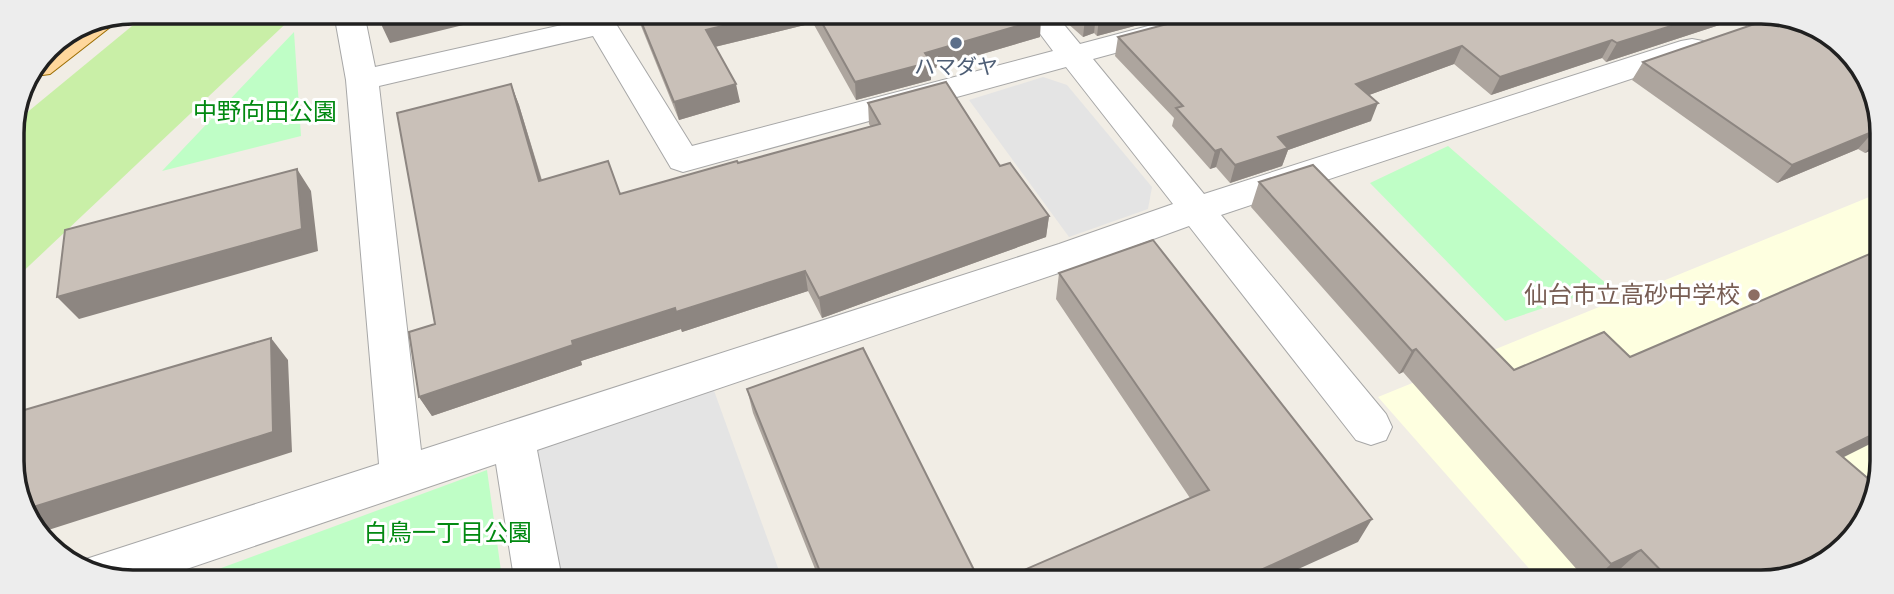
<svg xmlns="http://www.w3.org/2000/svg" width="1894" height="594" viewBox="0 0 1894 594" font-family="'DM Sans','Noto Sans JP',sans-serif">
  <rect width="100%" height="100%" fill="#f1ede5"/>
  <path fill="#feffe0" d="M 1879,193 L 1878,492 L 1768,582 L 1540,581 L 1378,397 Z"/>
  <path fill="#c9efa7" d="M 149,12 L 297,13 L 13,281 L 13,124 Z"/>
  <path fill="#bffec6" d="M 294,32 L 301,136 L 162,171 Z
    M 1448,146 L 1609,286 L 1505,321 L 1370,183 Z
    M 487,470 L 502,578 L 194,578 Z"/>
  <path fill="#e4e4e4" d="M 1043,77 L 1067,85 L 1152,187 L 1148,209 L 1069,237 L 969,100 Z
    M 708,374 L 782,579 L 538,579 L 514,439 Z"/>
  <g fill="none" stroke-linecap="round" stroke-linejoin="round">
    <g stroke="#a7a7a7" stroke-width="2">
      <path id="minor" d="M 334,13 L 364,13 L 375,67 L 602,16 L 613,19 L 692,146 L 1053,51 L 1026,15 L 1056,15 L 1080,44 L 1167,21 L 1178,24 L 1182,30 L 1178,36 L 1093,59 L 1204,194 L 1681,41 L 1692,39 L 1703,41 L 1707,48 L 1703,55 L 1221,215 L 1386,414 L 1392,427 L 1386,440 L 1371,445 L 1356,440 L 1189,226 L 1085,264 L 537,450 L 562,579 L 514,578 L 496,464 L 160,578 L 102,578 L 81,565 L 83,560 L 379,464 L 346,80 ZM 593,36 L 671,168 L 683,172 L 1066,67 L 1173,204 L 1059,244 L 421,450 L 379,86 Z
        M 1738,16 L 1774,16 L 1780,24 L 1776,30 C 1760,34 1748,30 1738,16 Z"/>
    </g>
    <g stroke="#9b6c00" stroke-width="2">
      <path id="major" d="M 116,16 L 118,18 L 114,24 L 50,74 L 35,76 L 48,47 L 87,21 Z"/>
    </g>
    <use href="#minor" fill="#fff" fill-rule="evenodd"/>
    <use href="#major" fill="#ffd79c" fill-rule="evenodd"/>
  </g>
  <path fill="#ada59e" d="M 637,14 L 1038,15 L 1040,37 L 931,69 L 931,80 L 856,100 L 813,23 L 715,47 L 740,102 L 679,120 L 639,21 Z
    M 1058,15 L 1176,15 L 1097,36 L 1094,33 L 1083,37 Z
    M 1201,15 L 1747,16 L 1606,62 L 1602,58 L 1491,95 L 1454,64 L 1369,95 L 1371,121 L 1288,150 L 1282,166 L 1230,183 L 1216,167 L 1210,169 L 1172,126 L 1174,118 L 1115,56 L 1118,37 Z
    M 1643,62 L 1880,110 L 1879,147 L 1865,153 L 1858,149 L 1777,183 L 1632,80 Z
    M 511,84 L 519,105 L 542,180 L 620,194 L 871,127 L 869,124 L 868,103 L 1000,166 L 1049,216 L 1046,237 L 822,318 L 808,291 L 682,332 L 681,329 L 581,361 L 582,365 L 432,416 L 419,397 L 435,324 Z
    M 1259,182 L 1514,370 L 1630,357 L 1843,457 L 1768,582 L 1629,581 L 1619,570 L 1596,581 L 1587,581 L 1403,372 L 1399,374 L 1251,207 Z
    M 1059,273 L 1358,542 L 1190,498 L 1056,299 Z
    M 747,389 L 979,580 L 819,579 L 753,413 Z"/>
  <path fill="#8d8681" d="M 427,13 L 512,13 L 390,43 L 381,24 Z
    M 773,14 L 812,14 L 813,23 L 710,48 L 706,30 Z
    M 1096,15 L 1094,33 L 1083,37 L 1085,18 Z
    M 1111,15 L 1176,15 L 1097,36 L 1099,18 Z
    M 1703,16 L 1747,16 L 1606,62 L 1617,43 Z
    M 1041,19 L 1040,37 L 931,69 L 931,80 L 856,100 L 855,82 L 925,53 Z
    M 1612,40 L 1602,58 L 1491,95 L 1500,77 Z
    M 1462,46 L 1454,64 L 1350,102 L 1356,84 Z
    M 511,84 L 519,105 L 548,202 L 539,181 Z
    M 736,84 L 740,102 L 679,120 L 674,102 Z
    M 1378,103 L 1371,121 L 1288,150 L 1282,166 L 1230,183 L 1235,165 L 1278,137 Z
    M 1874,131 L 1858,149 L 1777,183 L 1792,165 Z
    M 1879,137 L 1879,147 L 1865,153 Z
    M 1221,149 L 1216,167 L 1210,169 L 1215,151 Z
    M 297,169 L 311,191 L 318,251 L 79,319 L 57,297 Z
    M 1049,216 L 1046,237 L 822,318 L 819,298 Z
    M 805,271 L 808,291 L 682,332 L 676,312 Z
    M 675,308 L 681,329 L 581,361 L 582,365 L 432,416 L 419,397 L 572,341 Z
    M 271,338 L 288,360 L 292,452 L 39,533 L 27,509 Z
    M 1416,349 L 1403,372 L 1399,374 L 1412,351 Z
    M 1878,432 L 1878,440 L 1810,474 L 1837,452 Z
    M 1372,519 L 1358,542 L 1274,580 L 1239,580 Z
    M 1641,550 L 1619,570 L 1596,581 L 1593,581 L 1611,564 Z"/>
  <path fill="#c9c0b8" stroke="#8d8681" stroke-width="2" d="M 380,13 L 427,13 L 381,24 Z
    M 638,14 L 773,14 L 706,30 L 736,84 L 674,102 Z
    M 817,14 L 1038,15 L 1041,19 L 925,53 L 931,62 L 855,82 Z
    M 1080,15 L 1096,15 L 1085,18 Z
    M 1096,15 L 1111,15 L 1099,18 Z
    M 1201,15 L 1703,16 L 1617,43 L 1612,40 L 1500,77 L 1462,46 L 1356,84 L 1378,103 L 1278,137 L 1288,148 L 1235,165 L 1221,149 L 1215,151 L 1176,108 L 1183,106 L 1118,37 Z
    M 1778,16 L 1792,16 L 1851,53 L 1880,110 L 1879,134 L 1874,131 L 1792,165 L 1643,62 Z
    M 946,82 L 1000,166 L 1010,163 L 1049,216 L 819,298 L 805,271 L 676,312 L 675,308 L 572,341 L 573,345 L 419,397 L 409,332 L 435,324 L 397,113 L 511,84 L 539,181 L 608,161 L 620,194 L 737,161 L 738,163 L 880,124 L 868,103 Z
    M 1313,165 L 1514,370 L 1604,332 L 1630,357 L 1879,250 L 1878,432 L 1837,452 L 1878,487 L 1878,492 L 1835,556 L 1768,582 L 1671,581 L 1641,550 L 1611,564 L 1416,349 L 1412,351 L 1259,182 Z
    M 297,169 L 302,229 L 57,297 L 65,230 Z
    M 1153,240 L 1372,519 L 1239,580 L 1001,580 L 1209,490 L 1059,273 Z
    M 271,338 L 273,432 L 27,509 L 15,484 L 14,413 Z
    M 863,348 L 979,580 L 823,579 L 747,389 Z"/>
  <circle fill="#5c6f8a" stroke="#fff" stroke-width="2.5" cx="956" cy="43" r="7"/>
  <circle fill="#8d6e63" stroke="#fff" stroke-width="2.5" cx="1754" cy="295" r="7"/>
  <g text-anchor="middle" stroke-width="6" stroke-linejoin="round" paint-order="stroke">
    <g font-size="21" fill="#4e5e75" stroke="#fff">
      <text x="956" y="74">ハマダヤ</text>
    </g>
    <g font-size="24" fill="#028911" stroke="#fff">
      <text x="265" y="120">中野向田公園</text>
      <text x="448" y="541">白鳥一丁目公園</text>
    </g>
    <g font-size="24" fill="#785e54" stroke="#fff" text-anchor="end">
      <text x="1740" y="303">仙台市立高砂中学校</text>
    </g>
  </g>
  <path d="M0 0H1894V594H0ZM133 24H1761A109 109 0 0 1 1870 133V461A109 109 0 0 1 1761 570H133A109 109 0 0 1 24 461V133A109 109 0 0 1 133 24Z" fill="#ededed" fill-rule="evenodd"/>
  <path fill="none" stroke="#202020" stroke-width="3.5" d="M133 24H1761A109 109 0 0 1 1870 133V461A109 109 0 0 1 1761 570H133A109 109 0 0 1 24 461V133A109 109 0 0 1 133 24Z"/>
</svg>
